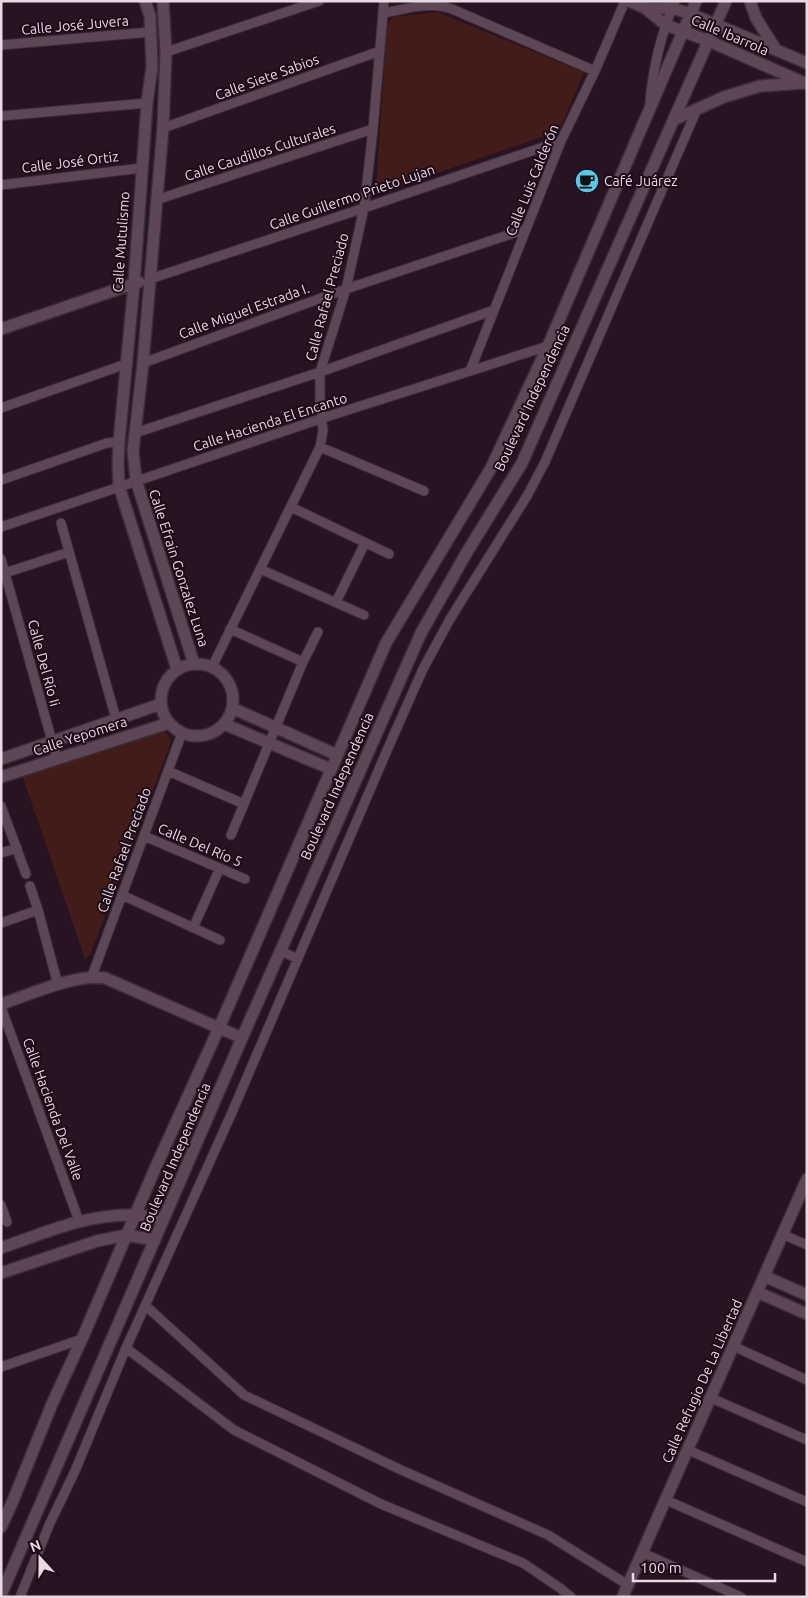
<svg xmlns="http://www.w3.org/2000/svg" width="808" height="1598" viewBox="0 0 808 1598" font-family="Ubuntu,sans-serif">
  <rect width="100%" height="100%" fill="#271321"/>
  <path fill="#411c19" d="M 437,12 L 584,72 L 559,131 L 382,192 L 376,186 L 387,24 L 393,17 Z
    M 159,728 C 166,733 171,736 170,745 L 90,955 L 85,959 L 22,775 Z"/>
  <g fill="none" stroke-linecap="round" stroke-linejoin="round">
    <g stroke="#3a2d36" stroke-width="11">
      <path id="street" d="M 383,13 C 407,9 428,1 452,9 L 595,71
        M 1,45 L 151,32
        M 166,52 L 319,1
        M 650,102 C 653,67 661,34 675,1
        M 1,116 L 147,103
        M 163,128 L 380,51
        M 1,185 L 142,168
        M 156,200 L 373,129
        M 150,279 L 364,208 L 561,141
        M 143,363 L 346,289 L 526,229
        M 470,371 L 561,141 L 595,71 L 625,1
        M 1,408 L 126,364
        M 135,433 L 320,372 L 494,310
        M 320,447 L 424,491
        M 1,480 L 107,443 L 119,442
        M 291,507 L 389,554
        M 61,523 L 116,719
        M 1,527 L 323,418 L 548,346
        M 1,559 L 57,759
        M 260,569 L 364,615
        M 5,573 L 69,552
        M 336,602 L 365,543
        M 230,629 L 303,662
        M 212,667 L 320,447 L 323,431 L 320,400 L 320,372 L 346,289 L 364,208 L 373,129 L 384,1
        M 168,771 L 244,804
        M 1,806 L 26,874
        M 231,835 L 303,662 L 318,632
        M 144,836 L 245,879
        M 1,853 L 17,848
        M 30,886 L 38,910 L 58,985
        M 122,895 L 220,940
        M 1,923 L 38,910
        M 193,928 L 220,868
        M 281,951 L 298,959
        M 92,976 L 182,733
        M 1,1007 L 79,1221
        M 1,1205 L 7,1222
        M 782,1234 L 807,1245
        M 146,1306 L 244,1395 L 399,1469 L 548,1535 L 628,1585
        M 733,1346 L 807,1380
        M 126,1348 L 234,1430 L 381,1504 L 523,1563 L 560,1588 L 571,1597
        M 1,1367 L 82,1339
        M 711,1398 L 807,1440
        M 688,1450 L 807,1502
        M 666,1500 L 807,1562
        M 643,1553 L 741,1597
        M 20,1597 L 50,1523 L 75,1471 L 126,1348 L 230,1117 L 388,748 L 423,669 L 450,619 L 527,496 L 545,462 L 697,109"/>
    </g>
    <g stroke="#3a2d36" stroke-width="14">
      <path id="secondary" d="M 145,1 L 150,16 L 152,67 L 147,103 L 134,284 L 119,442 L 118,464 L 119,486 L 177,669
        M 163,1 L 166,52 L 163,128 L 143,363 L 133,451 L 136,480 L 194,664
        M 629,1 L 645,8 L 666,25 L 709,41 L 807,84
        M 750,1 L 756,18 L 776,50
        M 645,8 L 672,8 L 691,14 L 807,63
        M 675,119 L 724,97 L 760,86 L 804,83
        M 1,329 L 139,282
        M161 700a36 36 0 1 1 72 0a36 36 0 1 1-72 0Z
        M 232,708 L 337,755
        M 224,724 L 331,769
        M 1,759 L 161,704
        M 1,777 L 169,723
        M 1,1004 C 32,994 73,974 105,978 L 242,1038
        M 1,1248 C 44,1233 86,1214 133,1215 C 143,1215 154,1218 163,1219
        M 1,1273 L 97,1241 L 126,1235 L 155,1240
        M 764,1276 L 807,1295
        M 757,1292 L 807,1314
        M 1,1527 L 12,1503 L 52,1404 L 82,1339 L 154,1171 L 219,1028 L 386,643 L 491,468 L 548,346 L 696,1
        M 1,1595 L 242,1038 L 421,633 L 467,552 L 522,463 L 726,1
        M 625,1597 L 623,1596 L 807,1179"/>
    </g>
    <use href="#street" stroke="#5d4656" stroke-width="9"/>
    <use href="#secondary" stroke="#5d4656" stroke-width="11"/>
  </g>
  <defs>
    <g id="cafe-disc" transform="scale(1.25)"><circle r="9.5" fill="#5ac8e5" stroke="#1d0a18"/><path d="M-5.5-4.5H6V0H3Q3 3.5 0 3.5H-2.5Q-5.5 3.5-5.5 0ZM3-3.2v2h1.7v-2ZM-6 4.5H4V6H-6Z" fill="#111"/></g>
  </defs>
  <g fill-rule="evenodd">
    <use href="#cafe-disc" x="587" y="181"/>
  </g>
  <g text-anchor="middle" stroke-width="4" stroke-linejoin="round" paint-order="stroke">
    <g font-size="14" fill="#e8d9e3" stroke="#1d0a18">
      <text transform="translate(75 25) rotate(-5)" y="5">Calle José Juvera</text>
      <text transform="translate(730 35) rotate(23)" y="5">Calle Ibarrola</text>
      <text transform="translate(267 77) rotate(-20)" y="5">Calle Siete Sabios</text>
      <text transform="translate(260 152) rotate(-18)" y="5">Calle Caudillos Culturales</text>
      <text transform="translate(70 162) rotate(-7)" y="5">Calle José Ortiz</text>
      <text transform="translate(532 180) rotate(-68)" y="5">Calle Luis Calderón</text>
      <text transform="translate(352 197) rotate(-19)" y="5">Calle Guillermo Prieto Lujan</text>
      <text transform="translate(121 242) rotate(-86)" y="5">Calle Mutulismo</text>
      <text transform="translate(327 297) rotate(-75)" y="5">Calle Rafael Preciado</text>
      <text transform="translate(244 311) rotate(-20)" y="5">Calle Miguel Estrada I.</text>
      <text transform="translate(532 398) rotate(-65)" y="5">Boulevard Independencia</text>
      <text transform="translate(270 422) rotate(-18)" y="5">Calle Hacienda El Encanto</text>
      <text transform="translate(179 568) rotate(72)" y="5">Calle Efrain Gonzalez Luna</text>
      <text transform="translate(44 663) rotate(75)" y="5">Calle Del Río Ii</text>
      <text transform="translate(80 736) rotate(-18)" y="5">Calle Yepomera</text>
      <text transform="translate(337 786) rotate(-66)" y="5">Boulevard Independencia</text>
      <text transform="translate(200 845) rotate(23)" y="5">Calle Del Río 5</text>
      <text transform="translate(124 850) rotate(-70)" y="5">Calle Rafael Preciado</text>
      <text transform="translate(53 1109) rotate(70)" y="5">Calle Hacienda Del Valle</text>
      <text transform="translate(175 1157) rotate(-67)" y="5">Boulevard Independencia</text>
      <text transform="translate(702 1381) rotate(-66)" y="5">Calle Refugio De La Libertad</text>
    </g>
    <g font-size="14" fill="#e8d9e3" stroke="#1d0a18" text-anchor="start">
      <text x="604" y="186">Café Juárez</text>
    </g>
  </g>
  <rect width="808" height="1598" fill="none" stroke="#e8d9e3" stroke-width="5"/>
  <g transform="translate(40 1558) rotate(339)" stroke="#1d0a18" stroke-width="4" paint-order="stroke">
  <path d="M0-4L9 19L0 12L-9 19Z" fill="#e8d9e3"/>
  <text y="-8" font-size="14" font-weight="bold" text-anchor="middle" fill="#e8d9e3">N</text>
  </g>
  <path d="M633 1573v8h142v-8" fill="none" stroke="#e8d9e3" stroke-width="2.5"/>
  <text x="640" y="1573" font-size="15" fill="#e8d9e3" stroke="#1d0a18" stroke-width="4" paint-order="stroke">100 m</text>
</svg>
